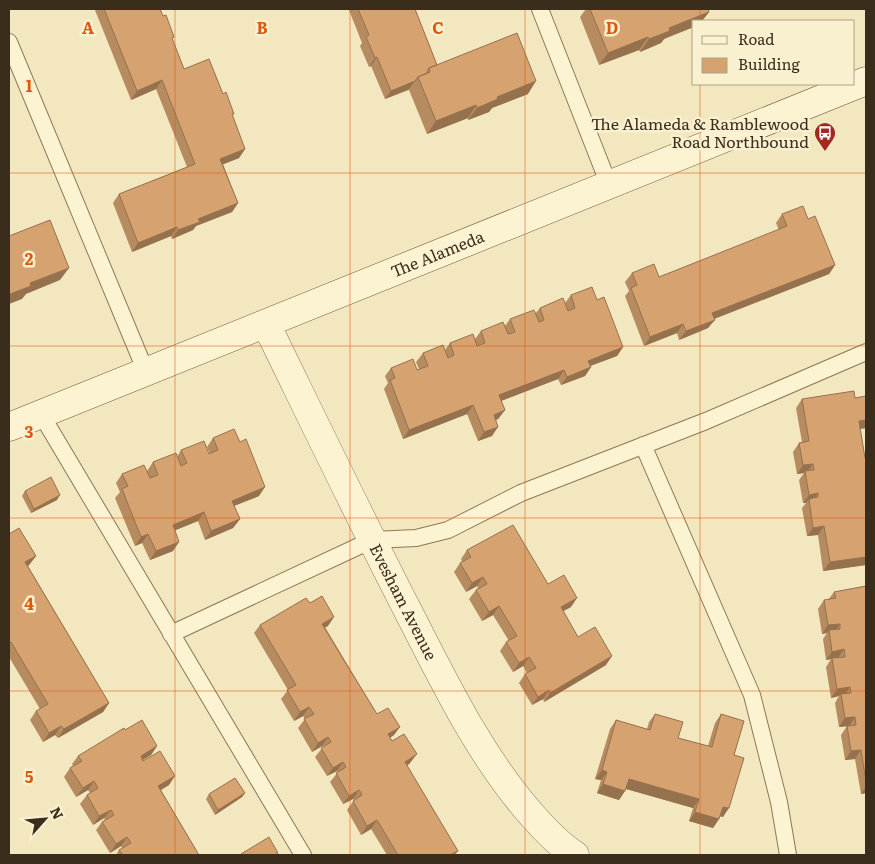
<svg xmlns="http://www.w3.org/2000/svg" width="875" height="864" viewBox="0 0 875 864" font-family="Literata,serif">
  <rect width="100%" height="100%" fill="#f3e7bf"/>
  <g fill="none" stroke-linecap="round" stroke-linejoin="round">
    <g stroke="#8d7855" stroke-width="18">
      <path id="lane" d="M 540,9 L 609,185
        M 9,42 L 146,372
        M 41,414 L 303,855
        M 643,445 L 752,695 L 779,802 L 788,855
        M 171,634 L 372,540 L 416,538 L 448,530 L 521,493 L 706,421 L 866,352"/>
    </g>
    <g stroke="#8d7855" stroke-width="29">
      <g id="street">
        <path id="s1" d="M 266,324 C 314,422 361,520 411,617 C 446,685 480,756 531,814 C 544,829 558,844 575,855"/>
      </g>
    </g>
    <g stroke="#6f5838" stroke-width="29">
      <g id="secondary">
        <path id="s2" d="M 9,427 L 866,81"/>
      </g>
    </g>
    <use href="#lane" stroke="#fcf3d3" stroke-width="16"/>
    <use href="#street" stroke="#fcf3d3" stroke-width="28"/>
    <use href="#secondary" stroke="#fcf3d3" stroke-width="28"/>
  </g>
  <path fill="#b78b60" d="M 96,9 L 160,9 L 163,16 L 174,37 L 172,39 L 184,69 L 223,94 L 245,149 L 239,158 L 223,164 L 238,203 L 232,212 L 196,226 L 193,230 L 172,239 L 171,236 L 132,252 L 113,203 L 119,194 L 187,167 L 156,89 L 131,100 L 95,10 Z
    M 350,9 L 415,9 L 437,65 L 528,94 L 492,108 L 489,112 L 468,120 L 468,118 L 427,134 L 409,90 L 385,99 L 371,66 L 369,67 L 360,46 L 362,43 L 349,10 Z
    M 586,9 L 708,9 L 709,12 L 702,21 L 694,21 L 664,39 L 661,43 L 640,52 L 639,50 L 599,65 L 580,17 Z
    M 782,214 L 808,219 L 835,265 L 829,274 L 714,319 L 708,328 L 679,340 L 677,333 L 644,346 L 625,296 L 629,291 L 625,282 L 632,273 L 659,277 L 779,230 L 776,223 Z
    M 571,295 L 597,300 L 623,347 L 617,356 L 590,366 L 591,367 L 585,376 L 561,385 L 558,379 L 501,401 L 505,410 L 498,419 L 496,420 L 492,436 L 478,441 L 467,414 L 403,439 L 384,389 L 388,383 L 385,376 L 391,368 L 417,370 L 419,369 L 416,362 L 423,353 L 445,350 L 450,343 L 475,339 L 481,331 L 505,326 L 510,319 L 535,314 L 540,308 L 565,303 Z
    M 866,396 L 866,428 L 860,429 L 865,458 L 866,458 L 866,565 L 823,571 L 818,535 L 807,536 L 802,508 L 806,503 L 803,503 L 799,480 L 804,473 L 797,474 L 793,452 L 799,443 L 802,442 L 796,408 L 802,399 L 855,398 Z
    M 213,438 L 259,496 L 234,506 L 240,519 L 233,528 L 205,540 L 198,521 L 175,530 L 173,551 L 150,560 L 142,543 L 135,546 L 115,498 L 120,492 L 116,483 L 122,474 L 147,471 L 153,462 L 177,457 L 181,450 L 210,454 L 207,447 Z
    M 25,491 L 57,500 L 31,513 L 22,496 Z
    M 9,534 L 36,556 L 29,565 L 28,566 L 109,703 L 103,712 L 58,738 L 55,735 L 43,742 L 30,720 L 36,711 L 40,709 L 9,657 Z
    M 467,550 L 548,584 L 571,607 L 563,611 L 578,637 L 606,665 L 544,702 L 543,699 L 532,705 L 519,683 L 525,674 L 527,673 L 523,666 L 513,672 L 500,651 L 506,642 L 509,641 L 493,615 L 482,621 L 469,599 L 476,590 L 478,588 L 477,586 L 466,592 L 454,572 L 460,563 L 462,561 L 461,559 Z
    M 866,586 L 866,793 L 861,794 L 855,759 L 845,760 L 841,735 L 847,726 L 849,726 L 839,727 L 835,703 L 839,696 L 831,698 L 826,667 L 831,659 L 826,660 L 823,639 L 827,633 L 822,634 L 818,609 L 824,600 L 828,600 L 834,592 Z
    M 310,603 L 328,626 L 325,627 L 377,714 L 394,735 L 390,738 L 392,741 L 410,763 L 407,766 L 458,851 L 455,855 L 387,855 L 371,829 L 361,835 L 347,810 L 354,800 L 353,799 L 343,804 L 330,782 L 338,772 L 337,771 L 327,776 L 315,757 L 323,747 L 322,746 L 312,752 L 298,728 L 305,719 L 303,716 L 294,721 L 281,699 L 288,690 L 254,633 L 260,625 Z
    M 655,714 L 678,738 L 708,746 L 715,723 L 721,714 L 734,755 L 723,817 L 720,816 L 719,819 L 713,828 L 689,821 L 693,808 L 626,789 L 619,800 L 597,793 L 601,780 L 595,779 L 610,729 L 616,720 L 647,729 L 649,722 Z
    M 125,730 L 157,746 L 151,755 L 143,760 L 169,785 L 161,790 L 199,855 L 116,855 L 119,850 L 122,848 L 121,846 L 110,853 L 96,830 L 102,822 L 105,820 L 104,818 L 93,825 L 80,804 L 87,795 L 90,793 L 88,790 L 76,797 L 64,777 L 70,768 L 73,766 L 72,764 L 78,756 Z
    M 245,793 L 242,797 L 215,815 L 206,799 L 209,794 Z"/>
  <path fill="#95714e" d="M 709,12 L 702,21 L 694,21 L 694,27 L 664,39 L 661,43 L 640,52 L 649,39 L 669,28 Z
    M 648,37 L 639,50 L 599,65 L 608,53 Z
    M 377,57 L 371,66 L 369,67 L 375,58 Z
    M 162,80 L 156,89 L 131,100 L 137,91 Z
    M 415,81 L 409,89 L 385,99 L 391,91 Z
    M 536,81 L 528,94 L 492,108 L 489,112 L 468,120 L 477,108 L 497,97 Z
    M 476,105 L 468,118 L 427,134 L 436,121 Z
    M 245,149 L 239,158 L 214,168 L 220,159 Z
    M 238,203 L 232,212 L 196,226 L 193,230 L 172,239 L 178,230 L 198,219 Z
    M 177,227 L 171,236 L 132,252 L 138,243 Z
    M 835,265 L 829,274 L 706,322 L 712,313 Z
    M 69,268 L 60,280 L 26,294 L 22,299 L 9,304 L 9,296 L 10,294 L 30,283 Z
    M 715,320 L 708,328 L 679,340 L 686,331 Z
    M 683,324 L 677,333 L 644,346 L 650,337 Z
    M 623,347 L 617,356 L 582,369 L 588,361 Z
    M 591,367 L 585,376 L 561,385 L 567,377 Z
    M 564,370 L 558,379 L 493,404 L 499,395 Z
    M 473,405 L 467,414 L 403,439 L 409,430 Z
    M 505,410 L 498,419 L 488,423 L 494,415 Z
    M 866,420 L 866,428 L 853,430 L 859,421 Z
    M 498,427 L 492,436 L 478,441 L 484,432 Z
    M 813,464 L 807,473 L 805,471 L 804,473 L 797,474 L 803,465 Z
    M 265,487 L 259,496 L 226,509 L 232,501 Z
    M 818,493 L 812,502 L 809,499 L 806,503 L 803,503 L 809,495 Z
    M 60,495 L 57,500 L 31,513 L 34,509 Z
    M 204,512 L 198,521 L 166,534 L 173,525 Z
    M 240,519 L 233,528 L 205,540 L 211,531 Z
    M 824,526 L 818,535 L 807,536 L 813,528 Z
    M 148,534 L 142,543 L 135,546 L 141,537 Z
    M 179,542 L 173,551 L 150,560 L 156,551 Z
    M 36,556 L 29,565 L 19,571 L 25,562 Z
    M 866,557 L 866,565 L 823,571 L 830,562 Z
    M 483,577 L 477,586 L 466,592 L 472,583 Z
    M 577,598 L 571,607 L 554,616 L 561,607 Z
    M 499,606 L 493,615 L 482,621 L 489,612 Z
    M 334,617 L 328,626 L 316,632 L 322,624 Z
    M 840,624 L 834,633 L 829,630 L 827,633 L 822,634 L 828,625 Z
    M 844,649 L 838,658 L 826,660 L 832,652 Z
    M 612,656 L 606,665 L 544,702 L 550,693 Z
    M 529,657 L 523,666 L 513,672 L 519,663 Z
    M 850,687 L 844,696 L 841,694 L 839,696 L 831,698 L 837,689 Z
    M 549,690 L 543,699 L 532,705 L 538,697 Z
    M 109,703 L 103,712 L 58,738 L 64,729 Z
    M 309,707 L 303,716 L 294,721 L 300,712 Z
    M 855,717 L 849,726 L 839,727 L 845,718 Z
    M 61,726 L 55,735 L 43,742 L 49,733 Z
    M 400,727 L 394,735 L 381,743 L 388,734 Z
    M 328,737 L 322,746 L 312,752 L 318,743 Z
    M 157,746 L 151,755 L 134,765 L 141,756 Z
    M 861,750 L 855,759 L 845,760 L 851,751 Z
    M 417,754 L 410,763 L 399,771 L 405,762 Z
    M 343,762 L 337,771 L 327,776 L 333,768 Z
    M 602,770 L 607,772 L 601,780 L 595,779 Z
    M 175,776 L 169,785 L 152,795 L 158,786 Z
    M 629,779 L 699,799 L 693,808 L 623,788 Z
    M 94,781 L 88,790 L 76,797 L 83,788 Z
    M 603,784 L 625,791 L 619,800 L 597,793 Z
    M 866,786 L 866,793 L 861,794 Z
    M 359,790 L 353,799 L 343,804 L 349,796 Z
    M 245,793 L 242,797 L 215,815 L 218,810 Z
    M 723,807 L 729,808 L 723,817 L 716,815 Z
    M 111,810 L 104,818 L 93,825 L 99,816 Z
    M 695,812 L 719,819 L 713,828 L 689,821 Z
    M 377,820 L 371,829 L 361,835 L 367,826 Z
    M 127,837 L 121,846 L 110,853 L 116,844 Z"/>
  <path fill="#d5a270" stroke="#95714e" d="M 104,9 L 160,9 L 163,16 L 166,15 L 174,37 L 172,38 L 184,69 L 209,59 L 223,94 L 226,92 L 234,114 L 232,114 L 245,149 L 220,159 L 238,203 L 198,219 L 200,222 L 178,230 L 177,227 L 138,243 L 119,194 L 195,164 L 162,80 L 137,91 Z
    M 358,9 L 415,9 L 437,65 L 429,68 L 427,72 L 427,73 L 418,77 L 415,81 L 391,91 L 377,57 L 375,58 L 366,37 L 369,35 Z
    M 590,9 L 708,9 L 709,12 L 669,28 L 670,31 L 649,39 L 648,37 L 608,53 Z
    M 517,33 L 536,81 L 497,97 L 498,99 L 477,108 L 476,105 L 436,121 L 418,77 L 430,72 L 429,68 Z
    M 803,206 L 808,219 L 815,216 L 835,265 L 712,313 L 715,320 L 686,331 L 683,324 L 650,337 L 631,288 L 637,285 L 632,273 L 654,264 L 659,277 L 722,252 L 787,226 L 782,214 Z
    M 50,220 L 69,268 L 30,283 L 31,286 L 10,294 L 9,292 L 9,236 Z
    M 592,287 L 597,300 L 604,297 L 623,347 L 588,361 L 591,367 L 567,377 L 564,370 L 499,395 L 505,410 L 494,415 L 498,427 L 484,432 L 473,405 L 409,430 L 390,380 L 395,378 L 391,368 L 413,359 L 417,370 L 428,366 L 423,353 L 443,345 L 448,358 L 454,355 L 450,343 L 473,334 L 477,346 L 485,343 L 481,331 L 503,322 L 508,334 L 512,333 L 515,332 L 510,319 L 534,310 L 539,322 L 544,320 L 540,308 L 563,298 L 568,311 L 575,308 L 571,295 Z
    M 854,391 L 855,398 L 866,396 L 866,420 L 859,421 L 865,458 L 866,458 L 866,557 L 830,562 L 824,526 L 813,528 L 809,499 L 818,497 L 818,493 L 809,495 L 805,471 L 814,470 L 813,464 L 803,465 L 799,443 L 809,441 L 802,399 Z
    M 234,429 L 240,442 L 246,439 L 265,487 L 232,501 L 240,519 L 211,531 L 204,512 L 173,525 L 179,542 L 156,551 L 148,534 L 141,537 L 122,489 L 128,486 L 122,474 L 144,465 L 150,478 L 158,475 L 153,462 L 176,453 L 181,466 L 187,463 L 181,450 L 204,441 L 209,454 L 218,450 L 213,438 Z
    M 51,477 L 60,495 L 34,509 L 25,491 Z
    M 513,525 L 548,584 L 564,575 L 577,598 L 561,607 L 578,637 L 595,627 L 612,656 L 550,693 L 549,690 L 538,697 L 525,674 L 536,668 L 529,657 L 519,663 L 506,642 L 517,636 L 499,606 L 489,612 L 476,590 L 487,584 L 486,582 L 483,577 L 472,583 L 460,563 L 471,557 L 467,550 Z
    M 19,528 L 36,556 L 25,562 L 109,703 L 64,729 L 61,726 L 49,733 L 36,711 L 48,704 L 11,642 L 9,643 L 9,534 Z
    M 866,586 L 866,781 L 861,750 L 851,751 L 847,726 L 856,725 L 855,717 L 845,718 L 841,694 L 851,693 L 850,687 L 837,689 L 832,658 L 845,657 L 845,655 L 844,649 L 832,652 L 829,630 L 840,629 L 840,624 L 828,625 L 824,600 L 836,598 L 834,592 Z
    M 322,596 L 334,617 L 322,624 L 340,654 L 377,714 L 388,708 L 400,727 L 388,734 L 392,741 L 404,734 L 417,754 L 405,762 L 458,851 L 450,855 L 398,855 L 377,820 L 367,826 L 353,801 L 362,795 L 360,791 L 359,790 L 349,796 L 336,773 L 346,767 L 343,762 L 333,768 L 321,748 L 331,742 L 328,737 L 318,743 L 304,719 L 314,714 L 309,707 L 300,712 L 287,690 L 296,685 L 260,625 L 306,598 L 310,603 Z
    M 655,714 L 683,722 L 678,738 L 712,747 L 721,714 L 744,721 L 734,755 L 744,758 L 729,808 L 723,807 L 719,819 L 695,812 L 699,799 L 629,779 L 625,791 L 603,784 L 607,772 L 602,770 L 616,720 L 650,730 Z
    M 142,720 L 157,746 L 141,756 L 143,761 L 160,751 L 175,776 L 158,786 L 199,855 L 123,855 L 119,850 L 131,843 L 127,837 L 116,844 L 102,822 L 114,815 L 111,810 L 99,816 L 87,795 L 98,788 L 94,781 L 83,788 L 70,768 L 82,761 L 78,756 L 124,728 L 125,730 Z
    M 235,778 L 245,793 L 218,810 L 209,794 Z
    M 269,837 L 278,853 L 274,855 L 241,855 L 241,854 Z"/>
  <path fill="none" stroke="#df570d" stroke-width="1" stroke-opacity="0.55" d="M 175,9 L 175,855M 350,9 L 350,855M 525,9 L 525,855M 700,9 L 700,21M 700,84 L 700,855M 9,173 L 866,173M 9,346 L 866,346M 9,518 L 866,518M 9,691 L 866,691"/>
  <defs>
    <g id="bus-pin" transform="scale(1.125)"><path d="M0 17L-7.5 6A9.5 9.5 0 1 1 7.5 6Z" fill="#a3281e" stroke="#f9f0cf"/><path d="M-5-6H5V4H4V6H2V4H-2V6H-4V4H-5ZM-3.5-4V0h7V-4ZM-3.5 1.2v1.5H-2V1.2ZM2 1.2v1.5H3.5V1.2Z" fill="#fff"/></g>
  </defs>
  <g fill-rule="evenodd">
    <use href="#bus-pin" x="825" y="133"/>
  </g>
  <g text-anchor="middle" stroke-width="5" stroke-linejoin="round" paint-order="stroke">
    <g font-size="16" fill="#3b2d1b" stroke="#f9f0cf" text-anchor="end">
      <text x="809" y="130">The Alameda &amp; Ramblewood<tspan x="809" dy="18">Road Northbound</tspan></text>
    </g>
    <g font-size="16" fill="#3b2d1b" stroke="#f9f0cf">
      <text dy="6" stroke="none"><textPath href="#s2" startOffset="462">The Alameda</textPath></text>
      <text dy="6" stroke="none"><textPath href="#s1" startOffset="310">Evesham Avenue</textPath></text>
    </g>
  </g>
  <g font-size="16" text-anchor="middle" font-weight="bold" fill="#df570d" stroke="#f9f0cf" stroke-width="5" stroke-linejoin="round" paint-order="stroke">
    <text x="88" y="34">A</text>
    <text x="262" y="34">B</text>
    <text x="438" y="34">C</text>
    <text x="612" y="34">D</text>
    <text x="29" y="92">1</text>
    <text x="29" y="265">2</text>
    <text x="29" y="438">3</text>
    <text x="29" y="610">4</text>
    <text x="29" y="783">5</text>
  </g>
  <rect width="875" height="864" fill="none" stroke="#3b2d1b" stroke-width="20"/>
  <rect x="692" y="20" width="162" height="65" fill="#f9f0cf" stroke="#ada287"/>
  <rect x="702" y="36" width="25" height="8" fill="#fcf3d3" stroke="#ada287"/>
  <text x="738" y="45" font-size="15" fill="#3b2d1b">Road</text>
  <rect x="702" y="58" width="25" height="15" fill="#d5a270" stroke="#ada287"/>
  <text x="738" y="70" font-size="15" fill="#3b2d1b">Building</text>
  <g transform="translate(45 819) rotate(63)" stroke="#f9f0cf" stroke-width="4" paint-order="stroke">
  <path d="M0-4L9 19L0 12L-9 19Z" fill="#3b2d1b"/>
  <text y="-8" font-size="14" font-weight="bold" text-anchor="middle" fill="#3b2d1b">N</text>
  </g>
</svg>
